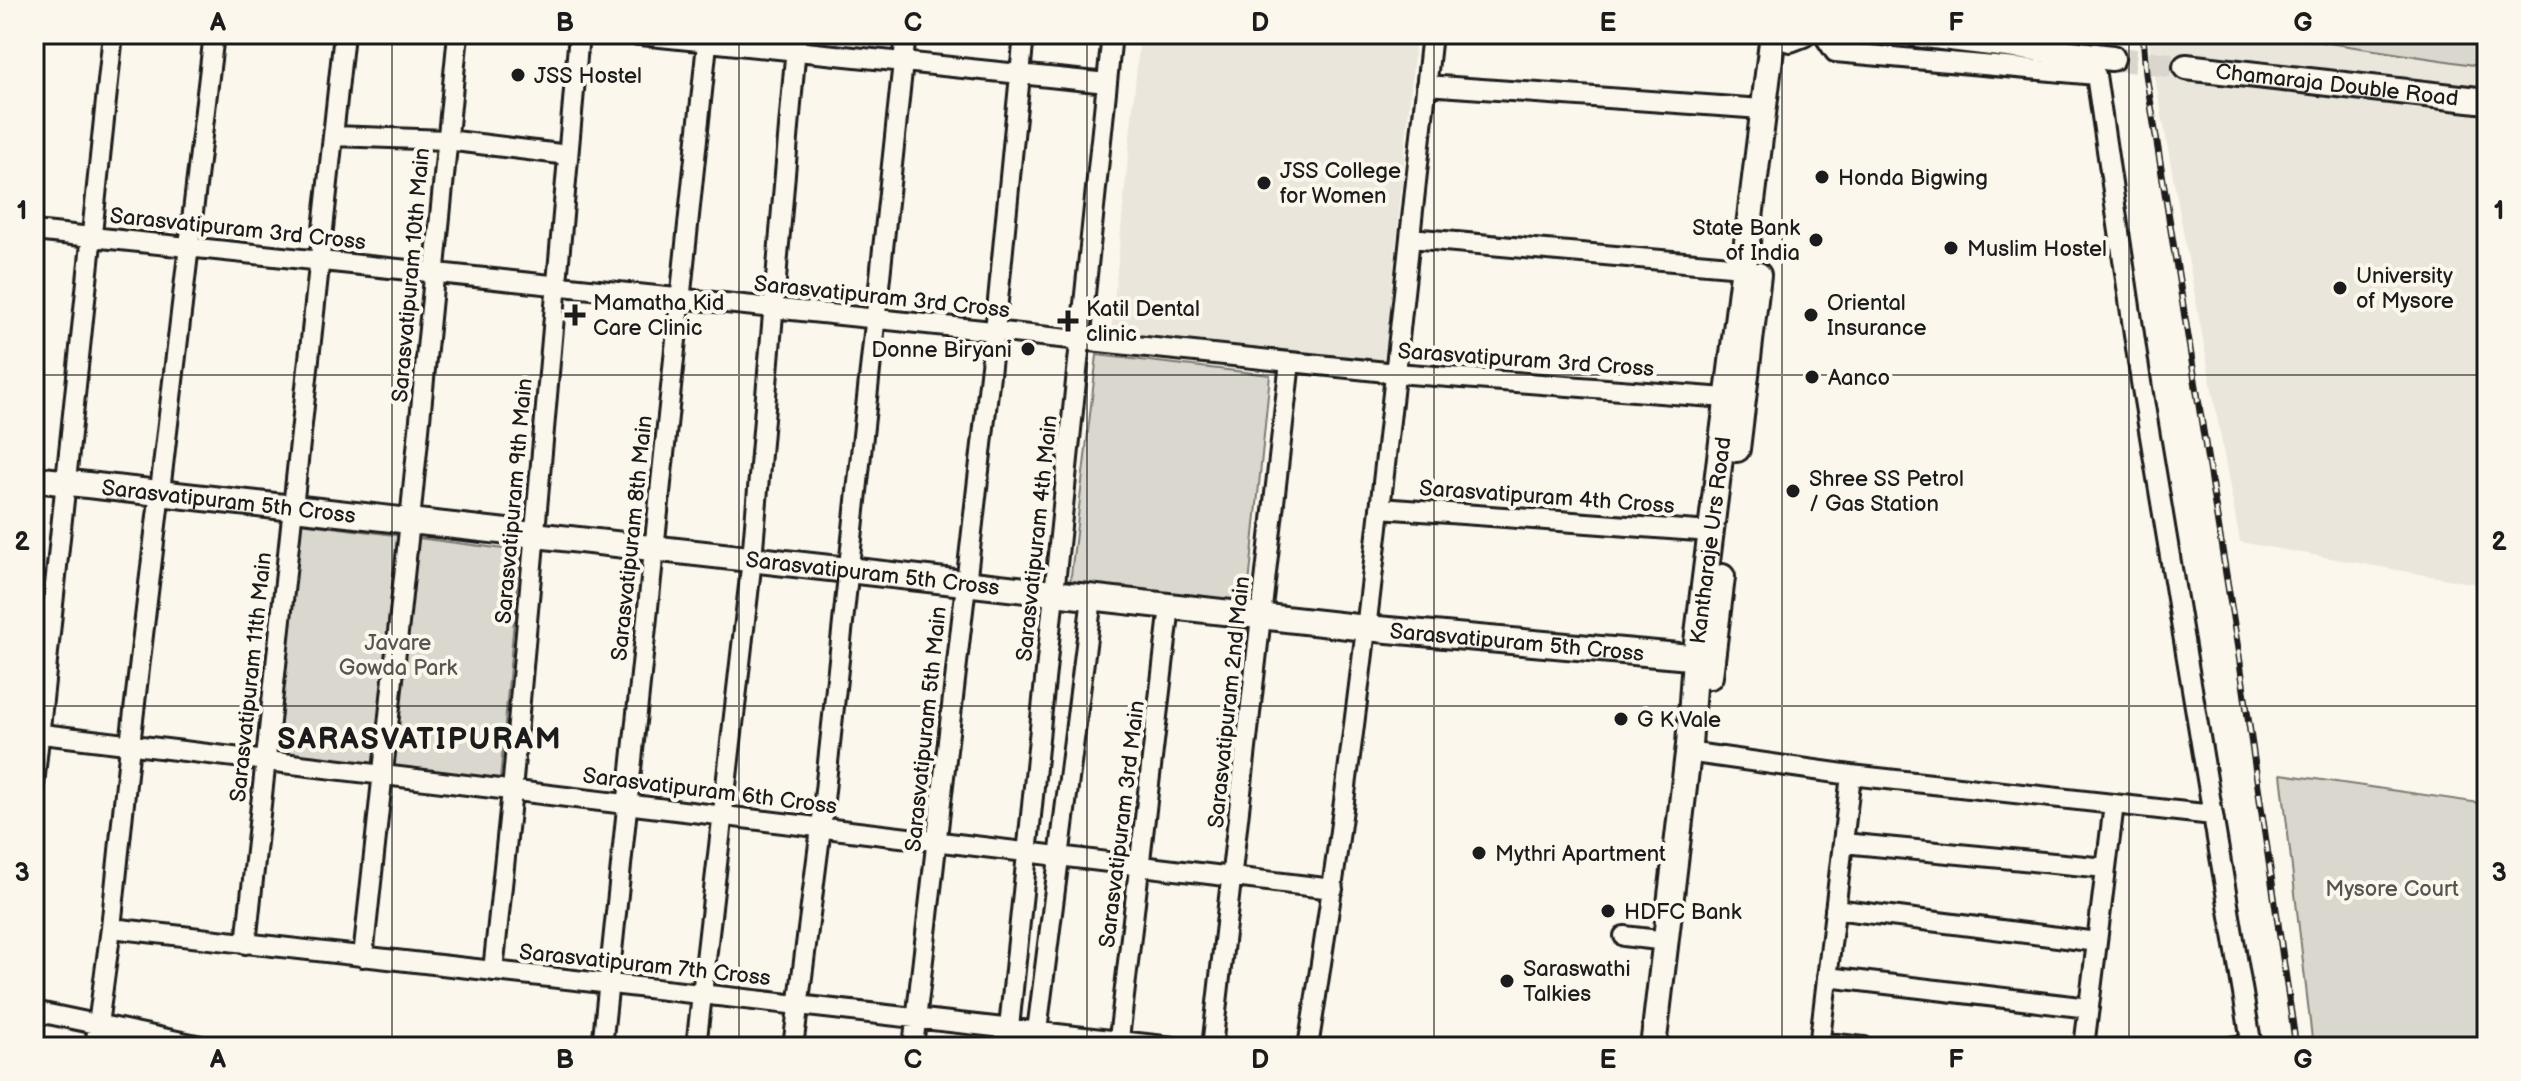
<svg xmlns="http://www.w3.org/2000/svg" width="2521" height="1081" viewBox="0 0 2521 1081" font-family="'Balsamiq Sans',sans-serif">
  <rect width="100%" height="100%" fill="#fbf7ec"/>
  <filter id="ink" filterUnits="userSpaceOnUse"><feTurbulence type="fractalNoise" baseFrequency=".0125" numOctaves="2"/><feDisplacementMap in="SourceGraphic" scale="16" xChannelSelector="R" yChannelSelector="G"/><feConvolveMatrix kernelMatrix="1 2 1 2 8 2 1 2 1" color-interpolation-filters="sRGB"/></filter>
  <g filter="url(#ink)">
    <path fill="#eae6dc" d="M 1140,34 L 1416,34 L 1385,361 L 1111,333 Z
      M 2147,34 L 2487,34 L 2487,586 L 2240,542 Z"/>
    <path fill="#dad7ce" stroke="#7b7a75" stroke-width="2" d="M 2269,34 L 2487,34 L 2487,67 Z
      M 1097,355 L 1270,375 L 1247,605 L 1070,584 Z
      M 300,523 L 520,551 L 500,781 L 275,755 Z
      M 2281,774 L 2487,804 L 2487,1047 L 2313,1047 Z"/>
    <g fill="none" stroke-linecap="round" stroke-linejoin="round">
      <path stroke="#dad6cd" stroke-width="24" stroke-dasharray="24 12" stroke-linecap="butt" d="M 2112,58 L 2186,67"/>
      <g stroke="#1c1c1c" stroke-width="24">
        <path id="street" d="M 631,34 L 1107,83
          M 1823,34 L 1835,52 L 2096,75 L 2141,382 L 2213,815
          M 1426,85 L 1762,109
          M 333,136 L 447,140 L 568,155
          M 34,231 L 1396,373 L 1739,399
          M 1410,238 L 1742,267
          M 1380,508 L 1711,532
          M 34,733 L 1333,889
          M 1701,754 L 1851,775 L 2213,815 L 2252,1047
          M 34,785 L 113,34
          M 1843,843 L 2106,868
          M 1835,909 L 2097,942
          M 111,928 L 1173,1047
          M 1624,936 L 1667,941
          M 246,944 L 344,34
          M 363,957 L 410,521 L 458,34
          M 493,971 L 512,791 L 579,34
          M 1827,977 L 2089,1008
          M 34,1011 L 206,1047
          M 1819,1042 L 1864,1047
          M 95,1047 L 111,928 L 130,745 L 214,34
          M 602,1047 L 708,34
          M 696,1047 L 752,559 L 797,34
          M 793,1047 L 821,828 L 906,34
          M 913,1047 L 995,331 L 1024,34
          M 1007,1047 L 1112,34
          M 1035,1047 L 1092,598
          M 1118,1047 L 1170,606
          M 1212,1047 L 1290,362
          M 1308,1047 C 1362,711 1395,372 1432,34
          M 1819,1047 L 1851,775
          M 2084,1047 L 2114,804
          M 2231,1047 L 2252,1044"/>
      </g>
      <g stroke="#1c1c1c" stroke-width="30">
        <g id="secondary">
          <path d="M 1777,34 L 1790,39 L 1803,34"/>
          <path d="M 1917,34 L 2112,58"/>
          <path id="s1" d="M 2186,67 L 2487,101"/>
          <path d="M 1737,449 L 1758,275"/>
          <path id="s2" d="M 34,479 L 1366,628 L 1712,659"/>
          <path d="M 1710,676 L 1722,577"/>
          <path id="s3" d="M 1653,1047 L 1689,745 L 1695,658 L 1773,34"/>
        </g>
      </g>
      <use href="#street" stroke="#fbf7ec" stroke-width="18"/>
      <use href="#secondary" stroke="#fbf7ec" stroke-width="24"/>
      <g stroke="#1c1c1c" stroke-width="7">
        <path id="rail" d="M 2143,34 L 2146,74 L 2238,649 L 2296,1047"/>
      </g>
      <use href="#rail" stroke="#fbf7ec" stroke-width="4" stroke-dasharray="12" stroke-linecap="butt"/>
    </g>
  </g>
  <path fill="none" stroke="#1c1c1c" stroke-width="2" stroke-opacity="0.55" d="M 392,34 L 392,1047M 739,34 L 739,1047M 1087,34 L 1087,1047M 1434,34 L 1434,1047M 1782,34 L 1782,1047M 2129,34 L 2129,1047M 34,375 L 2487,375M 34,706 L 2487,706"/>
  <g fill="#1c1c1c" stroke="#fbf7ec" stroke-width="3">
    <circle cx="518" cy="75" r="8"/>
    <circle cx="1822" cy="177" r="8"/>
    <circle cx="1264" cy="183" r="8"/>
    <circle cx="1816" cy="240" r="8"/>
    <circle cx="1951" cy="248" r="8"/>
    <circle cx="2340" cy="288" r="8"/>
    <path d="M571 303h8v8h8v8h-8v8h-8v-8h-8v-8h8z"/>
    <circle cx="1811" cy="315" r="8"/>
    <path d="M1064 309h8v8h8v8h-8v8h-8v-8h-8v-8h8z"/>
    <circle cx="1028" cy="349" r="8"/>
    <circle cx="1812" cy="377" r="8"/>
    <circle cx="1793" cy="491" r="8"/>
    <circle cx="1621" cy="719" r="8"/>
    <circle cx="1479" cy="853" r="8"/>
    <circle cx="1608" cy="911" r="8"/>
    <circle cx="1507" cy="981" r="8"/>
  </g>
  <g text-anchor="middle" stroke-width="8" stroke-linejoin="round" paint-order="stroke">
    <g font-size="22" fill="#1c1c1c" stroke="#fbf7ec" text-anchor="start">
      <text x="534" y="83">JSS Hostel</text>
      <text x="1280" y="178">JSS College<tspan x="1280" dy="25">for Women</tspan></text>
      <text x="1838" y="185">Honda Bigwing</text>
      <text x="1800" y="235" text-anchor="end">State Bank<tspan x="1800" dy="25">of India</tspan></text>
      <text x="1967" y="256">Muslim Hostel</text>
      <text x="2356" y="283">University<tspan x="2356" dy="25">of Mysore</tspan></text>
      <text x="593" y="310">Mamatha Kid<tspan x="593" dy="25">Care Clinic</tspan></text>
      <text x="1827" y="310">Oriental<tspan x="1827" dy="25">Insurance</tspan></text>
      <text x="1086" y="316">Katil Dental<tspan x="1086" dy="25">clinic</tspan></text>
      <text x="1012" y="357" text-anchor="end">Donne Biryani</text>
      <text x="1828" y="385">Aanco</text>
      <text x="1809" y="486">Shree SS Petrol<tspan x="1809" dy="25">/ Gas Station</tspan></text>
      <text x="1637" y="727">G K Vale</text>
      <text x="1495" y="861">Mythri Apartment</text>
      <text x="1624" y="919">HDFC Bank</text>
      <text x="1523" y="976">Saraswathi<tspan x="1523" dy="25">Talkies</tspan></text>
    </g>
    <g font-size="22" fill="#1c1c1c" stroke="#fbf7ec">
      <text dy="8" stroke="none"><textPath href="#s1" startOffset="152">Chamaraja Double Road</textPath></text>
      <text transform="translate(238 228) rotate(6)" y="8">Sarasvatipuram 3rd Cross</text>
      <text transform="translate(410 275) rotate(-85)" y="8">Sarasvatipuram 10th Main</text>
      <text transform="translate(882 296) rotate(6)" y="8">Sarasvatipuram 3rd Cross</text>
      <text transform="translate(1526 359) rotate(4)" y="8">Sarasvatipuram 3rd Cross</text>
      <text transform="translate(1547 496) rotate(4)" y="8">Sarasvatipuram 4th Cross</text>
      <text dy="8" stroke="none"><textPath href="#s2" startOffset="196">Sarasvatipuram 5th Cross</textPath></text>
      <text transform="translate(513 501) rotate(-85)" y="8">Sarasvatipuram 9th Main</text>
      <text transform="translate(631 538) rotate(-84)" y="8">Sarasvatipuram 8th Main</text>
      <text transform="translate(1036 538) rotate(-84)" y="8">Sarasvatipuram 4th Main</text>
      <text dy="8" stroke="none"><textPath href="#s3" startOffset="510">Kantharaje Urs Road</textPath></text>
      <text dy="8" stroke="none"><textPath href="#s2" startOffset="844">Sarasvatipuram 5th Cross</textPath></text>
      <text dy="8" stroke="none"><textPath href="#s2" startOffset="1492">Sarasvatipuram 5th Cross</textPath></text>
      <text transform="translate(250 677) rotate(-84)" y="8">Sarasvatipuram 11th Main</text>
      <text transform="translate(1228 702) rotate(-84)" y="8">Sarasvatipuram 2nd Main</text>
      <text transform="translate(925 729) rotate(-84)" y="8">Sarasvatipuram 5th Main</text>
      <text transform="translate(710 790) rotate(7)" y="8">Sarasvatipuram 6th Cross</text>
      <text transform="translate(1121 824) rotate(-83)" y="8">Sarasvatipuram 3rd Main</text>
      <text transform="translate(645 964) rotate(6)" y="8">Sarasvatipuram 7th Cross</text>
    </g>
    <g font-size="22" fill="#555451" stroke="#fbf7ec">
      <text x="398" y="650">Javare<tspan x="398" dy="25">Gowda Park</tspan></text>
      <text x="2392" y="896">Mysore Court</text>
    </g>
    <g font-size="30" font-weight="bold" letter-spacing="2" fill="#1c1c1c" stroke="#fbf7ec">
      <text x="420" y="749">SARASVATIPURAM</text>
    </g>
  </g>
  <rect width="2521" height="1081" fill="none" stroke="#fbf7ec" stroke-width="88"/>
  <rect x="44" y="44" width="2433" height="993" fill="none" stroke="#1c1c1c" stroke-width="3"/>
  <g font-size="26" text-anchor="middle" font-weight="bold" fill="#1c1c1c">
    <text x="218" y="31">A</text>
    <text x="565" y="31">B</text>
    <text x="913" y="31">C</text>
    <text x="1260" y="31">D</text>
    <text x="1608" y="31">E</text>
    <text x="1956" y="31">F</text>
    <text x="2303" y="31">G</text>
    <text x="22" y="219">1</text>
    <text x="2499" y="219">1</text>
    <text x="22" y="550">2</text>
    <text x="2499" y="550">2</text>
    <text x="22" y="881">3</text>
    <text x="2499" y="881">3</text>
    <text x="218" y="1068">A</text>
    <text x="565" y="1068">B</text>
    <text x="913" y="1068">C</text>
    <text x="1260" y="1068">D</text>
    <text x="1608" y="1068">E</text>
    <text x="1956" y="1068">F</text>
    <text x="2303" y="1068">G</text>
  </g>
</svg>
